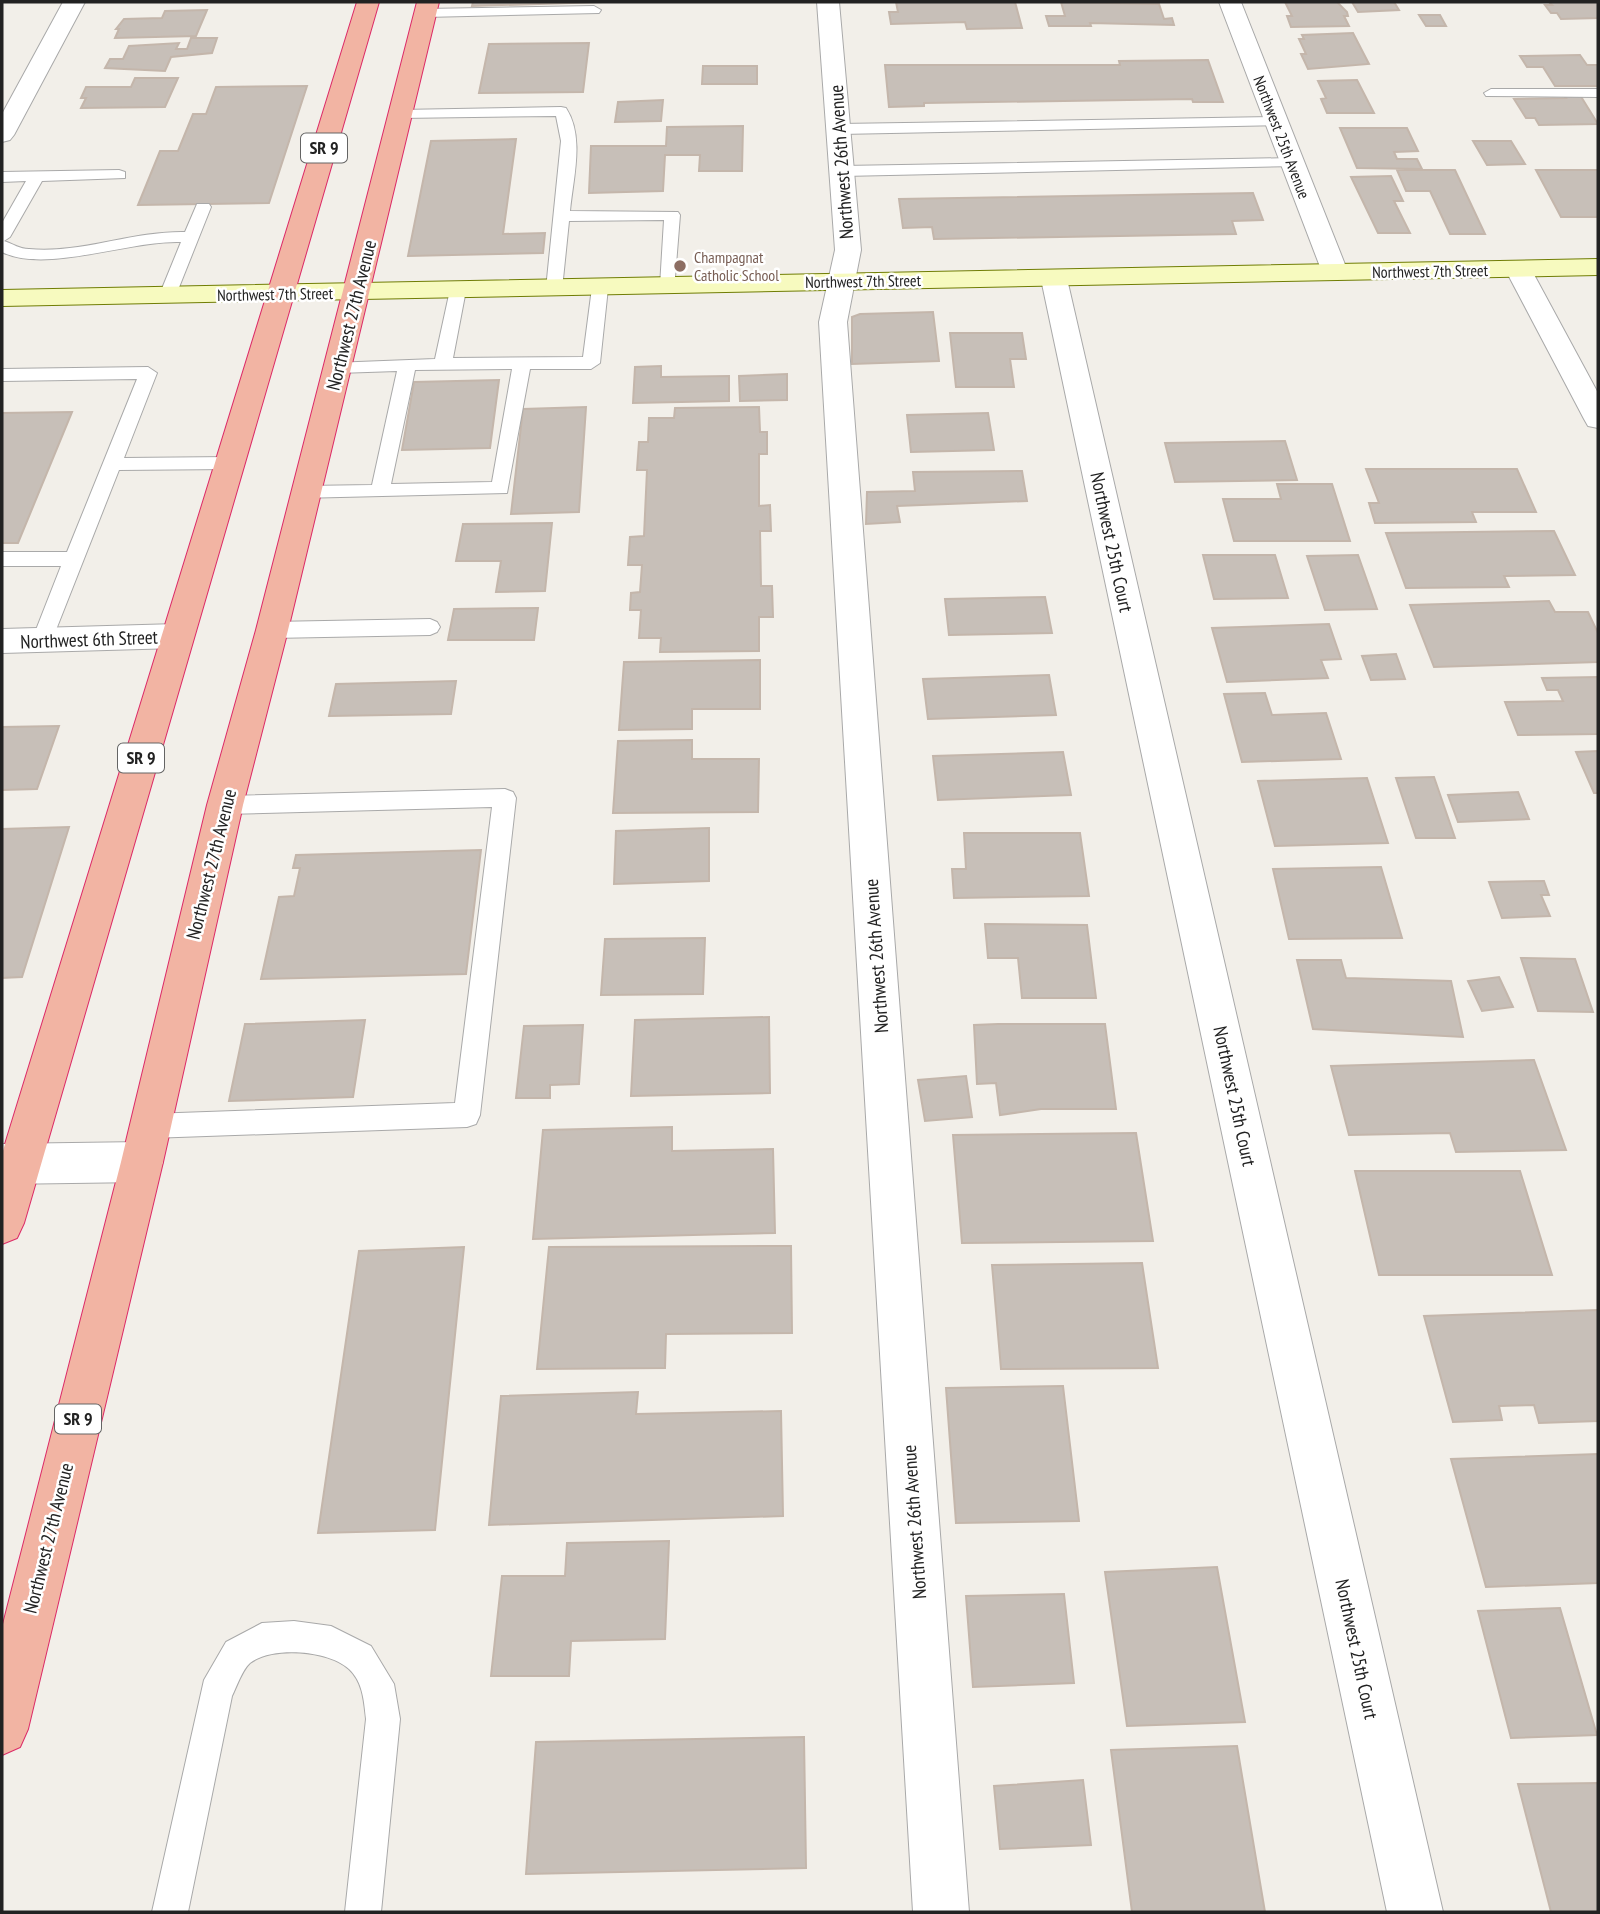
<svg xmlns="http://www.w3.org/2000/svg" width="1600" height="1914" viewBox="0 0 1600 1914" font-family="'PT Sans Narrow',sans-serif">
  <rect width="100%" height="100%" fill="#f2efe9"/>
  <path fill="#c7bfb8" stroke="#c4b6ab" stroke-width="2" d="M 473,2 L 603,2 L 472,6 Z
    M 896,2 L 1015,2 L 1022,28 L 967,29 L 965,22 L 891,24 L 889,12 L 898,12 Z
    M 1061,2 L 1159,4 L 1164,19 L 1172,18 L 1174,25 L 1090,23 L 1091,26 L 1049,26 L 1046,16 L 1065,16 Z
    M 1285,2 L 1337,2 L 1347,12 L 1348,16 L 1344,16 L 1349,26 L 1291,27 L 1287,16 L 1292,16 Z
    M 1352,2 L 1394,2 L 1399,10 L 1358,12 Z
    M 1549,2 L 1598,2 L 1598,18 L 1561,19 L 1557,13 L 1551,13 L 1545,5 L 1552,5 Z
    M 207,10 L 196,36 L 115,38 L 119,29 L 116,29 L 124,19 L 162,18 L 165,11 Z
    M 1419,15 L 1440,15 L 1446,26 L 1426,26 Z
    M 1353,33 L 1369,64 L 1308,69 L 1301,54 L 1306,54 L 1299,39 L 1304,39 L 1302,35 Z
    M 191,38 L 217,38 L 212,53 L 171,57 L 165,71 L 105,68 L 110,59 L 123,59 L 129,46 L 179,43 L 176,49 L 187,49 Z
    M 589,43 L 583,92 L 479,93 L 489,44 Z
    M 1580,55 L 1587,65 L 1598,65 L 1598,86 L 1555,86 L 1543,67 L 1527,67 L 1520,56 Z
    M 1208,60 L 1223,102 L 1193,102 L 1192,99 L 924,103 L 924,106 L 889,107 L 885,65 L 1120,65 L 1119,61 Z
    M 703,66 L 757,66 L 757,84 L 702,84 Z
    M 135,78 L 178,78 L 165,107 L 81,108 L 86,98 L 81,98 L 86,87 L 131,87 Z
    M 1357,80 L 1374,113 L 1327,113 L 1321,99 L 1326,98 L 1318,81 Z
    M 307,86 L 269,203 L 138,205 L 160,151 L 178,151 L 193,114 L 206,114 L 216,87 Z
    M 1564,95 L 1580,95 L 1598,124 L 1539,125 L 1535,118 L 1526,118 L 1514,99 L 1566,98 Z
    M 663,100 L 661,121 L 615,122 L 618,102 Z
    M 743,126 L 742,171 L 699,171 L 700,155 L 665,155 L 663,191 L 589,193 L 591,146 L 666,146 L 667,127 Z
    M 1340,128 L 1407,128 L 1418,151 L 1394,152 L 1397,159 L 1417,159 L 1422,169 L 1357,168 Z
    M 516,139 L 503,234 L 545,233 L 543,253 L 408,256 L 431,141 Z
    M 1473,141 L 1511,141 L 1525,164 L 1487,165 Z
    M 1397,170 L 1455,170 L 1485,234 L 1450,234 L 1430,191 L 1406,191 Z
    M 1536,170 L 1598,170 L 1598,217 L 1561,217 Z
    M 1391,176 L 1403,201 L 1394,201 L 1410,233 L 1378,233 L 1351,177 Z
    M 1253,193 L 1263,220 L 1232,221 L 1236,234 L 934,239 L 932,227 L 903,228 L 899,199 Z
    M 933,312 L 939,361 L 852,364 L 852,317 L 860,314 Z
    M 950,333 L 1022,333 L 1026,359 L 1010,359 L 1014,387 L 956,387 Z
    M 661,366 L 661,377 L 729,376 L 729,401 L 633,403 L 635,367 Z
    M 787,374 L 787,400 L 740,401 L 739,376 Z
    M 499,380 L 490,448 L 402,450 L 414,382 Z
    M 586,407 L 579,512 L 511,514 L 523,409 Z
    M 759,407 L 760,432 L 767,432 L 767,454 L 759,454 L 759,506 L 770,505 L 771,531 L 760,531 L 761,586 L 772,586 L 773,617 L 759,617 L 759,651 L 660,652 L 661,638 L 639,638 L 641,610 L 630,610 L 631,593 L 640,592 L 642,565 L 628,565 L 630,537 L 644,536 L 647,470 L 637,470 L 639,442 L 648,442 L 649,418 L 674,418 L 675,408 Z
    M 72,412 L 18,543 L 2,543 L 2,413 Z
    M 988,413 L 994,450 L 911,452 L 907,415 Z
    M 1285,441 L 1297,480 L 1175,482 L 1165,443 Z
    M 1366,469 L 1517,469 L 1536,512 L 1472,512 L 1476,522 L 1375,523 L 1369,503 L 1379,503 Z
    M 1022,471 L 1027,501 L 897,506 L 900,522 L 866,524 L 867,492 L 915,491 L 913,472 Z
    M 1277,484 L 1332,484 L 1350,541 L 1234,541 L 1223,499 L 1281,499 Z
    M 552,523 L 545,591 L 496,592 L 501,561 L 456,561 L 463,524 Z
    M 1554,531 L 1575,575 L 1504,576 L 1509,587 L 1406,588 L 1386,533 Z
    M 1203,555 L 1275,555 L 1288,598 L 1214,599 Z
    M 1358,555 L 1377,609 L 1325,610 L 1307,556 Z
    M 1045,597 L 1052,633 L 949,635 L 945,599 Z
    M 1549,601 L 1555,612 L 1588,612 L 1598,633 L 1598,662 L 1434,667 L 1410,605 Z
    M 538,608 L 534,640 L 448,640 L 454,609 Z
    M 1329,624 L 1341,659 L 1321,660 L 1328,678 L 1227,682 L 1212,628 Z
    M 1396,654 L 1405,679 L 1371,680 L 1362,656 Z
    M 760,660 L 760,709 L 692,709 L 692,729 L 619,730 L 624,662 Z
    M 1049,675 L 1056,715 L 928,719 L 923,679 Z
    M 1598,677 L 1598,734 L 1518,735 L 1505,702 L 1563,701 L 1558,690 L 1547,690 L 1542,678 Z
    M 456,681 L 451,714 L 329,716 L 336,684 Z
    M 1265,693 L 1272,715 L 1326,713 L 1341,759 L 1242,762 L 1224,694 Z
    M 59,726 L 37,789 L 2,790 L 2,727 Z
    M 692,740 L 692,759 L 759,759 L 758,812 L 613,813 L 618,741 Z
    M 1598,751 L 1598,793 L 1594,793 L 1576,752 Z
    M 1063,752 L 1071,795 L 938,800 L 933,756 Z
    M 1434,777 L 1455,838 L 1416,838 L 1396,778 Z
    M 1367,778 L 1388,843 L 1275,846 L 1258,781 Z
    M 1518,792 L 1529,819 L 1458,822 L 1448,795 Z
    M 69,827 L 22,977 L 2,978 L 2,829 Z
    M 709,828 L 709,881 L 614,884 L 616,831 Z
    M 964,833 L 1080,833 L 1089,896 L 954,898 L 952,869 L 966,869 Z
    M 481,850 L 466,974 L 261,979 L 279,897 L 294,896 L 300,868 L 293,868 L 296,855 Z
    M 1381,867 L 1402,938 L 1289,939 L 1273,869 Z
    M 1544,881 L 1549,895 L 1541,895 L 1550,916 L 1502,918 L 1489,882 Z
    M 985,924 L 1087,925 L 1096,998 L 1022,998 L 1018,958 L 988,958 Z
    M 705,938 L 703,994 L 601,995 L 605,939 Z
    M 1521,958 L 1575,959 L 1593,1012 L 1538,1011 Z
    M 1297,960 L 1341,960 L 1346,978 L 1451,981 L 1463,1037 L 1313,1029 Z
    M 1499,977 L 1513,1007 L 1482,1011 L 1468,981 Z
    M 769,1017 L 770,1093 L 631,1096 L 635,1020 Z
    M 365,1020 L 353,1097 L 229,1101 L 245,1024 Z
    M 998,1024 L 1105,1024 L 1116,1109 L 1041,1109 L 1000,1115 L 996,1083 L 977,1084 L 974,1025 Z
    M 583,1025 L 579,1084 L 550,1085 L 550,1098 L 516,1098 L 524,1026 Z
    M 1534,1060 L 1566,1150 L 1456,1152 L 1450,1133 L 1349,1135 L 1331,1066 Z
    M 966,1076 L 972,1117 L 925,1121 L 918,1080 Z
    M 672,1127 L 672,1151 L 773,1149 L 775,1233 L 533,1239 L 543,1130 Z
    M 1136,1133 L 1153,1241 L 962,1243 L 953,1135 Z
    M 1355,1171 L 1520,1171 L 1552,1275 L 1379,1275 Z
    M 791,1246 L 792,1333 L 666,1334 L 665,1368 L 537,1369 L 549,1247 Z
    M 464,1247 L 435,1530 L 318,1533 L 359,1251 Z
    M 1142,1263 L 1158,1368 L 1001,1369 L 992,1265 Z
    M 1598,1310 L 1598,1421 L 1539,1423 L 1534,1405 L 1499,1406 L 1502,1420 L 1453,1422 L 1424,1316 Z
    M 1063,1386 L 1079,1521 L 956,1523 L 946,1388 Z
    M 638,1392 L 636,1414 L 781,1411 L 783,1516 L 489,1525 L 501,1396 Z
    M 1598,1454 L 1598,1583 L 1486,1587 L 1451,1459 Z
    M 669,1541 L 665,1639 L 571,1641 L 569,1676 L 491,1676 L 502,1576 L 565,1576 L 567,1543 Z
    M 1217,1567 L 1245,1722 L 1127,1726 L 1105,1572 Z
    M 1064,1594 L 1074,1683 L 973,1687 L 966,1596 Z
    M 1560,1608 L 1597,1735 L 1511,1738 L 1478,1611 Z
    M 804,1737 L 806,1868 L 526,1874 L 536,1742 Z
    M 1237,1746 L 1265,1912 L 1132,1912 L 1111,1750 Z
    M 1083,1780 L 1091,1845 L 1000,1849 L 994,1786 Z
    M 1598,1783 L 1598,1912 L 1551,1912 L 1518,1784 Z"/>
  <g fill="none" stroke-linecap="round" stroke-linejoin="round">
    <g stroke="#a9a9a9" stroke-width="2">
      <path id="service" d="M 594,6 L 601,10 L 599,13 L 425,17 L 418,13 L 425,9 Z
        M 1491,89 L 1598,89 L 1598,97 L 1486,96 L 1484,93 Z
        M 561,107 L 566,108 C 585,137 573,178 570,211 L 678,212 L 680,215 L 674,290 L 668,291 L 660,286 L 664,220 L 569,221 L 562,289 L 554,294 L 546,289 L 561,141 L 556,116 L 400,118 L 393,114 L 400,110 Z
        M 1277,117 L 1285,122 L 1282,125 L 840,134 L 832,129 L 840,124 Z
        M 1292,158 L 1297,160 L 1297,166 L 843,176 L 835,171 L 843,166 Z
        M 119,170 L 125,172 L 125,178 L 42,181 L 10,237 L 4,241 C 13,244 20,249 29,249 C 80,254 132,231 185,232 L 197,204 L 209,204 L 211,207 L 174,300 L 168,301 L 159,296 L 181,242 C 129,240 46,274 2,252 L 2,223 L 26,181 L 2,182 L 2,172 Z
        M 600,283 L 608,288 L 600,363 L 591,369 L 530,369 L 507,493 L 299,498 L 296,493 L 299,488 L 306,486 L 372,485 L 397,371 L 338,373 L 332,371 L 329,367 L 332,363 L 435,359 L 450,290 L 458,285 L 466,290 L 453,358 L 583,357 L 592,288 ZM 512,369 L 492,482 L 391,484 L 415,370 Z
        M 148,367 L 157,373 L 124,458 L 230,457 L 239,463 L 230,469 L 119,470 L 52,640 L 49,645 L 35,645 L 32,640 L 61,566 L 2,566 L 2,552 L 67,552 L 137,379 L 2,381 L 2,369 Z
        M 430,619 L 437,622 L 440,627 L 437,632 L 430,635 L 272,638 L 265,635 L 262,630 L 265,625 L 272,622 Z
        M 505,789 L 513,792 L 516,798 L 480,1115 L 476,1124 L 467,1127 L 150,1138 L 141,1135 L 137,1126 L 141,1117 L 150,1114 L 455,1103 L 492,807 L 225,814 L 217,811 L 214,805 L 217,799 L 225,796 Z
        M 294,1621 L 331,1626 L 371,1646 L 394,1684 L 400,1719 L 381,1912 L 345,1912 L 366,1719 C 364,1701 363,1682 349,1669 C 328,1650 272,1646 250,1663 C 242,1670 237,1686 232,1696 L 188,1912 L 152,1912 L 204,1680 L 226,1642 L 262,1623 Z"/>
    </g>
    <g stroke="#a9a9a9" stroke-width="2">
      <path id="minor" d="M 63,2 L 85,2 L 14,135 L 10,140 L 2,142 L 2,114 Z
        M 817,2 L 839,2 L 861,250 L 847,322 L 969,1912 L 913,1912 L 819,322 L 835,250 Z
        M 1219,2 L 1241,2 L 1348,272 L 1344,278 L 1326,278 L 1322,272 Z
        M 1518,261 L 1527,263 L 1531,269 L 1598,393 L 1598,428 L 1588,426 L 1584,419 L 1505,269 L 1509,263 Z
        M 1054,271 L 1063,273 L 1067,279 L 1443,1912 L 1387,1912 L 1041,279 L 1045,273 Z
        M 177,624 L 189,627 L 193,636 L 189,645 L 177,648 L 2,653 L 2,629 Z
        M 142,1142 L 157,1148 L 163,1162 L 157,1176 L 142,1182 L 2,1184 L 2,1144 Z"/>
    </g>
    <g stroke="#707d05" stroke-width="2">
      <path id="secondary" d="M 1598,259 L 1598,275 L 2,306 L 2,290 Z"/>
    </g>
    <g stroke="#dc2a67" stroke-width="2">
      <path id="trunk" d="M 357,2 L 379,2 L 24,1223 L 17,1238 L 2,1244 L 2,1154 Z
        M 417,2 L 439,2 L 288,630 L 243,805 L 163,1162 L 28,1729 L 20,1747 L 2,1755 L 2,1628 L 121,1162 L 207,805 L 256,630 Z"/>
    </g>
    <use href="#service" fill="#fff" fill-rule="evenodd"/>
    <use href="#minor" fill="#fff" fill-rule="evenodd"/>
    <use href="#secondary" fill="#f7fabf" fill-rule="evenodd"/>
    <use href="#trunk" fill="#f2b4a3" fill-rule="evenodd"/>
  </g>
  <circle fill="#8d6e63" stroke="#fff" stroke-width="2.5" cx="680" cy="266" r="7"/>
  <g text-anchor="middle" stroke-width="5" stroke-linejoin="round" paint-order="stroke">
    <g font-size="16" fill="#222" stroke="#fff">
      <text transform="translate(1282 137) rotate(69)" y="6">Northwest 25th Avenue</text>
      <text transform="translate(1430 271) rotate(-1)" y="6">Northwest 7th Street</text>
      <text transform="translate(863 281) rotate(-1)" y="6">Northwest 7th Street</text>
      <text transform="translate(275 294) rotate(-1)" y="6">Northwest 7th Street</text>
    </g>
    <g font-size="16" fill="#785e54" stroke="#fff" text-anchor="start">
      <text x="694" y="263">Champagnat<tspan x="694" dy="18">Catholic School</tspan></text>
    </g>
    <g fill="#fff" stroke="#646464" stroke-width="2">
      <rect x="301" y="133.5" width="46" height="29" rx="5"/>
      <rect x="118" y="743.5" width="46" height="29" rx="5"/>
      <rect x="55" y="1404.5" width="46" height="29" rx="5"/>
    </g>
    <g font-size="18" font-weight="bold" fill="#222">
      <text x="324" y="154">SR 9</text>
      <text x="141" y="764">SR 9</text>
      <text x="78" y="1425">SR 9</text>
    </g>
    <g font-size="19" fill="#222" stroke="#fff">
      <text transform="translate(841 162) rotate(-94)" y="7">Northwest 26th Avenue</text>
      <text transform="translate(351 315) rotate(-76)" y="7">Northwest 27th Avenue</text>
      <text transform="translate(1112 542) rotate(78)" y="7">Northwest 25th Court</text>
      <text transform="translate(89 639) rotate(-2)" y="7">Northwest 6th Street</text>
      <text transform="translate(211 864) rotate(-76)" y="7">Northwest 27th Avenue</text>
      <text transform="translate(876 956) rotate(-94)" y="7">Northwest 26th Avenue</text>
      <text transform="translate(1235 1096) rotate(78)" y="7">Northwest 25th Court</text>
      <text transform="translate(914 1522) rotate(-94)" y="7">Northwest 26th Avenue</text>
      <text transform="translate(48 1538) rotate(-76)" y="7">Northwest 27th Avenue</text>
      <text transform="translate(1357 1649) rotate(78)" y="7">Northwest 25th Court</text>
    </g>
  </g>
  <rect width="1600" height="1914" fill="none" stroke="#222222" stroke-width="7"/>
</svg>
